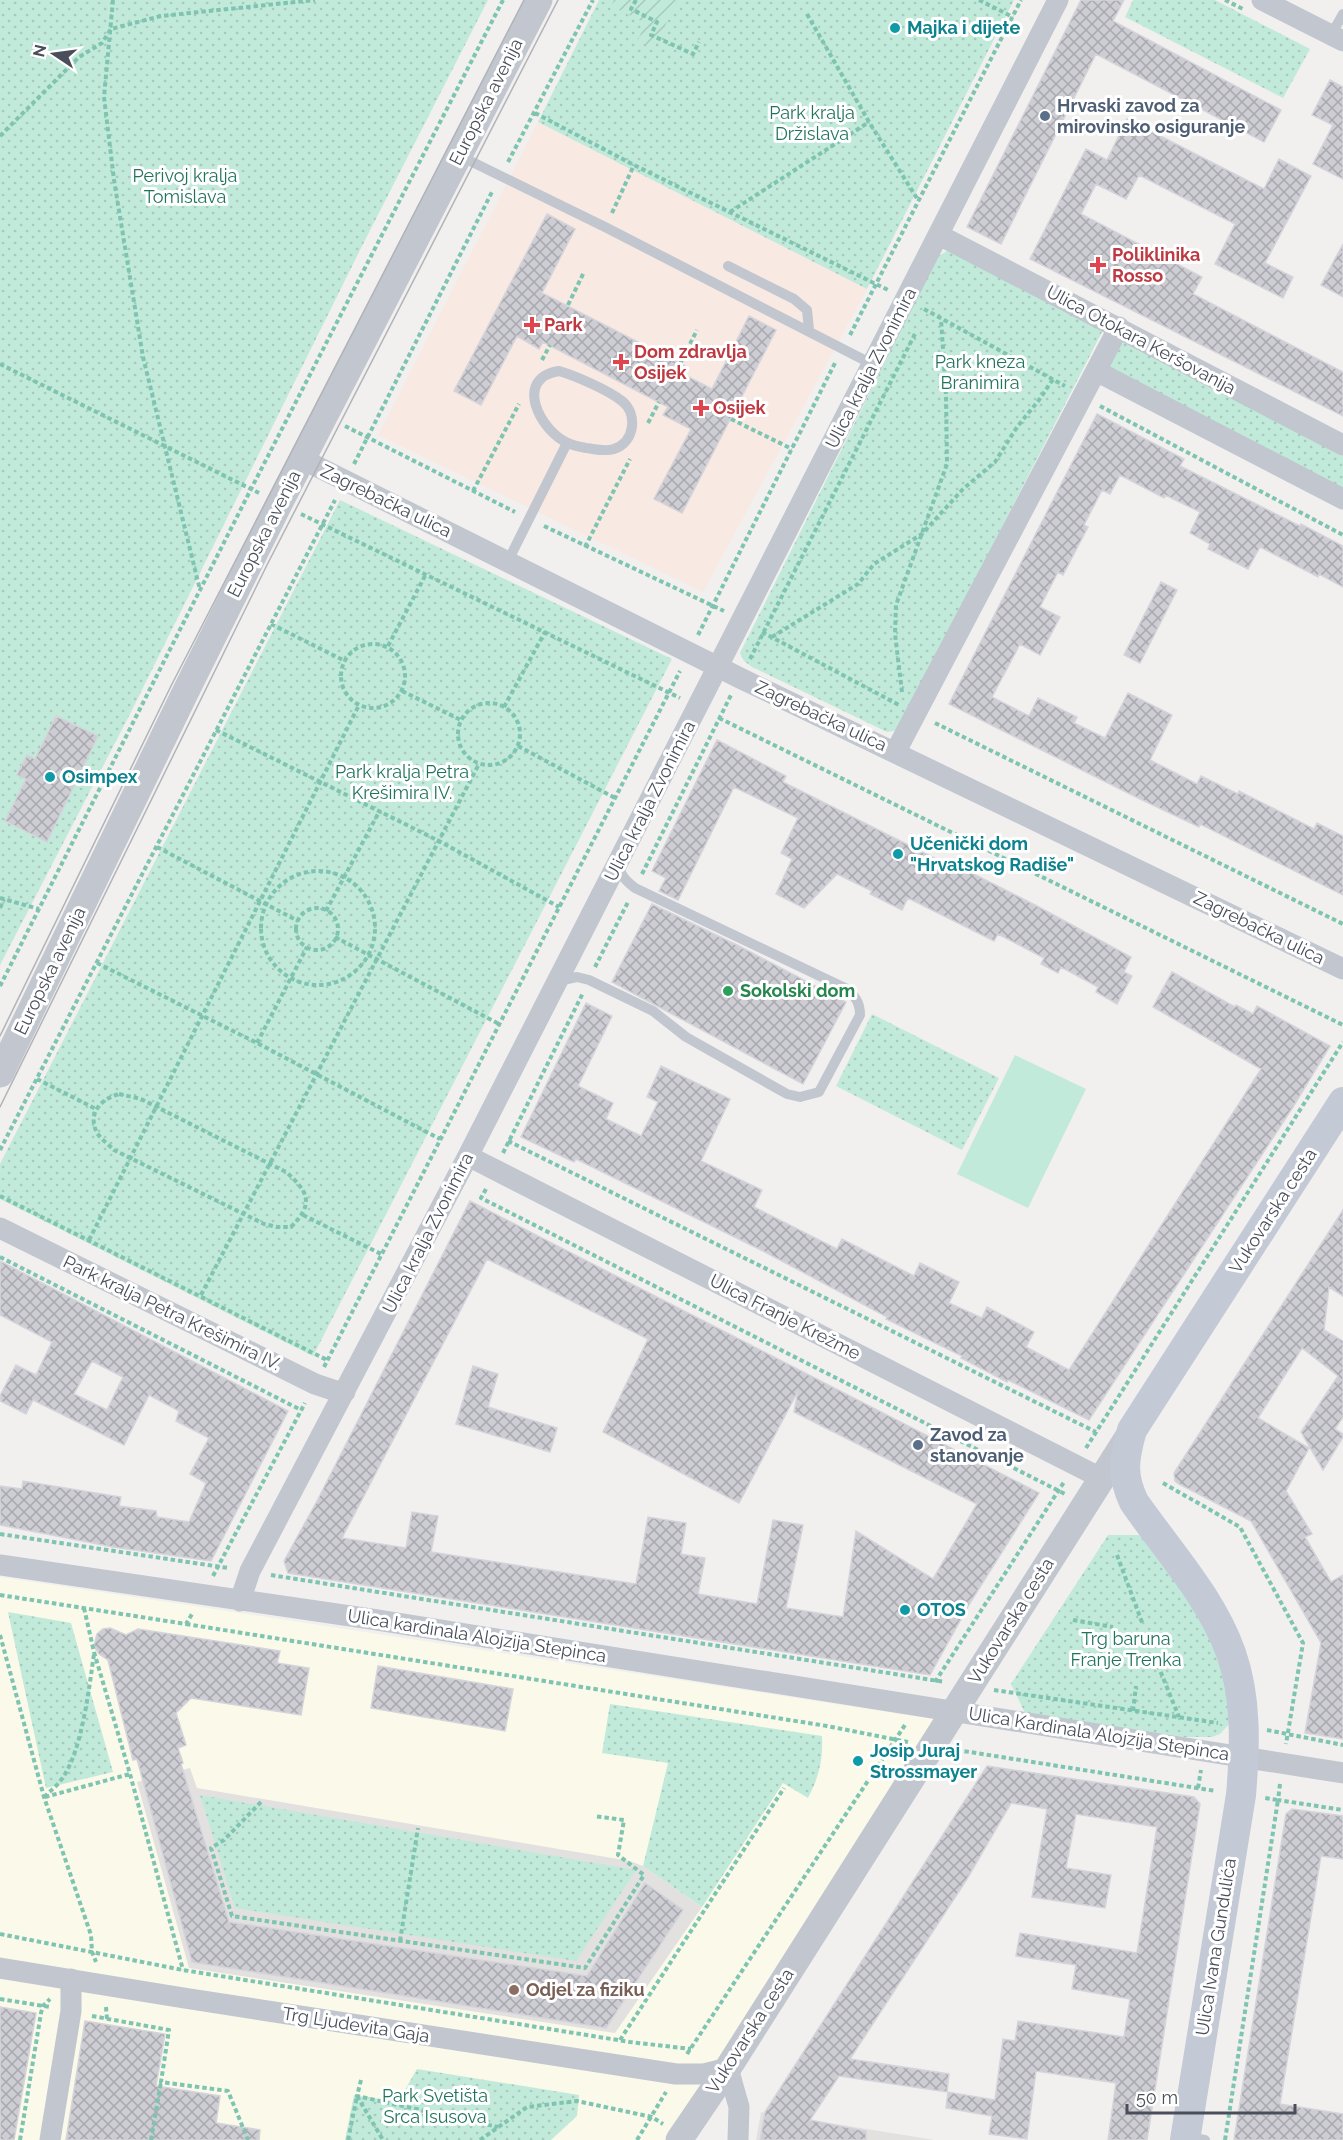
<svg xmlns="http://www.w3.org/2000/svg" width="1343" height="2140" viewBox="0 0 1343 2140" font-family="Raleway,sans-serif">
  <defs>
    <pattern id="grass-dots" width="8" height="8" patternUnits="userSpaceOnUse" patternTransform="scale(1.5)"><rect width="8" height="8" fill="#c2eada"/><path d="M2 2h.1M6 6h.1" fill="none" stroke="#a8cabd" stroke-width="1.8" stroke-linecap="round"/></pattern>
    <pattern id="garden-furrows" width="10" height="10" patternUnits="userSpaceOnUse" patternTransform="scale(1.5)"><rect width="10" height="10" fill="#c2eada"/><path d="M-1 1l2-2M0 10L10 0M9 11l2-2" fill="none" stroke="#a8cabd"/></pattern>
    <pattern id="building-cross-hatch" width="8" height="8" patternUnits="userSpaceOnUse" patternTransform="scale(1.5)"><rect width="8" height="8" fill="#cdcdd3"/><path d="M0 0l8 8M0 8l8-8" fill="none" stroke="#a8a9ae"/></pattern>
  </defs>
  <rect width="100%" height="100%" fill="#f1f0ef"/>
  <path fill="#faf9ea" d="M 0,1577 L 201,1607 L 940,1720 L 668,2140 L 0,2140 Z"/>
  <path fill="#e2e1e0" d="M 190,1768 L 197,1788 L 630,1861 L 643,1866 L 702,1907 L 615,2033 L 189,1968 L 137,1782 Z
    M 761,2112 L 935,2140 L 756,2140 Z"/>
  <path fill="#f8e9e2" d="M 538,122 L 867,289 L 703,592 L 378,435 Z"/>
  <path fill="url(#grass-dots)" d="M 0,0 L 488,0 L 362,246 L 130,714 L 0,965 Z
    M 599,0 L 1014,0 L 867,289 L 538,122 Z
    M 1133,0 L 1215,0 L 1310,49 L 1283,98 L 1125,17 Z
    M 949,250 L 1104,328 L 900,726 L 894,731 L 887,732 L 752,667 L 744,661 L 740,653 L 938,256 Z
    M 1126,337 L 1343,451 L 1343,488 L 1109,367 Z
    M 340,500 L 672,659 L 313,1356 L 0,1199 L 0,1164 Z
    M 872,1014 L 999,1078 L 962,1150 L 836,1086 Z
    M 1108,1535 L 1143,1535 L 1210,1632 L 1221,1653 L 1233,1720 L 1220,1734 L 1212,1737 L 1184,1737 L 1025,1713 L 1011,1684 Z
    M 8,1612 L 71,1623 L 113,1772 L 46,1788 Z
    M 610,1704 L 822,1736 C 823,1760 819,1777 808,1798 L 783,1783 L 702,1907 L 643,1866 L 668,1763 L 602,1753 Z
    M 200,1795 L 636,1870 L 576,1961 L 235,1908 Z
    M 417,2069 L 579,2095 L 577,2116 L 551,2140 L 345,2140 L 354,2095 L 398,2102 Z"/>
  <path fill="url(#garden-furrows)" d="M 614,0 L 678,0 L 654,48 L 638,40 L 645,23 L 611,6 Z"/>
  <path fill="#c2eada" d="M 1015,1055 L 1086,1089 L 1028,1208 L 957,1174 Z"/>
  <path fill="url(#building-cross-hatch)" stroke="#d4d4da" stroke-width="1.5" fill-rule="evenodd" d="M 1081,0 L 1124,0 L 1113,21 L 1281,110 L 1264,142 L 1096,54 L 1001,244 L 967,227 Z
    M 1330,80 L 1343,87 L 1343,179 L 1313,164 L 1333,125 L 1312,115 Z
    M 1127,119 L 1264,189 L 1279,159 L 1311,176 L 1265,263 L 1293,277 L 1283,298 L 1215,264 L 1235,224 L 1139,175 L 1126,199 L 1096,184 L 1081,214 L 1202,277 L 1193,294 L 1343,372 L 1343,416 L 1030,259 L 1086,149 L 1107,160 Z
    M 547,214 L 575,229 L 542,293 L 685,366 L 681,373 L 712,389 L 749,316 L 776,330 L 682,513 L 654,499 L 691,429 L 663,415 L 668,407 L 543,342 L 539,349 L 517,336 L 481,405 L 454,391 Z
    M 1343,244 L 1343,297 L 1321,285 Z
    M 1097,414 L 1184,459 L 1180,466 L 1300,526 L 1301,524 L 1343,546 L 1343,587 L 1319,574 L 1318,577 L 1260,547 L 1248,569 L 1208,549 L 1210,544 L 1190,533 L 1200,512 L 1165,495 L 1164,498 L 1120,475 L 1110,494 L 1102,490 L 1084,525 L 1088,527 L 1063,575 L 1058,572 L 1040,607 L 1060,617 L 1040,655 L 1020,644 L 992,697 L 1029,716 L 1038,698 L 1077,717 L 1074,723 L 1105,738 L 1128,693 L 1172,715 L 1150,760 L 1197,784 L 1201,776 L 1238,794 L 1239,791 L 1314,829 L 1317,823 L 1343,836 L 1343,895 L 1200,824 L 1199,827 L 1138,798 L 949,704 Z
    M 1161,582 L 1177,590 L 1140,663 L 1124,655 Z
    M 56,716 L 98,736 L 47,842 L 5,821 L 26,779 L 17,775 L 27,755 L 35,759 Z
    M 717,740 L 786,776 L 783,782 L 952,867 L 954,864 L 1037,906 L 1131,957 L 1124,972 L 1132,976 L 1117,1004 L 1096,992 L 1098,987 L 1061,967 L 1058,973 L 1041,964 L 1044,958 L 998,934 L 994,941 L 908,898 L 902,910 L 870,894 L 872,891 L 837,874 L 804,908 L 776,894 L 792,859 L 781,853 L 798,818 L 734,787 L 678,900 L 659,891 L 666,878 L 652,871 Z
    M 652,904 L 739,946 L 846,1002 L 803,1084 L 612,982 Z
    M 1172,972 L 1235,1007 L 1236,1005 L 1253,1014 L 1257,1006 L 1330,1046 L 1293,1107 L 1089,1420 L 1008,1380 L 1007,1382 L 961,1358 L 962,1356 L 886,1319 L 887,1317 L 763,1251 L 576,1159 L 574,1162 L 521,1137 L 586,1003 L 612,1016 L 578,1086 L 613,1103 L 606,1119 L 641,1136 L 658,1102 L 647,1097 L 661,1066 L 730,1099 L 701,1161 L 762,1190 L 754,1207 L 837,1249 L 842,1239 L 914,1276 L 920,1263 L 959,1282 L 949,1303 L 982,1318 L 987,1307 L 1034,1332 L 1026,1347 L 1069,1370 L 1261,1069 L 1153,1007 Z
    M 470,1201 L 1039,1493 L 970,1603 L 930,1675 L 288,1573 L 284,1561 L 317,1501 ZM 487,1259 L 648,1339 L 603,1432 L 739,1503 L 798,1391 L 794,1412 L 977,1504 L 933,1579 L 856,1531 L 843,1617 L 786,1608 L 803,1525 L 773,1520 L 757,1604 L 698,1594 L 705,1558 L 681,1554 L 686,1523 L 648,1517 L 636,1584 L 431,1552 L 438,1516 L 412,1512 L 406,1548 L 342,1538 Z
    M 1343,1210 L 1343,1296 L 1329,1287 L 1324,1330 L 1343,1341 L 1343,1417 L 1335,1429 L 1343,1434 L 1343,1437 L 1323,1470 L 1301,1432 L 1338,1376 L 1302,1348 L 1258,1418 L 1309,1448 L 1286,1491 L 1312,1534 L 1305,1537 L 1331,1582 L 1343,1575 L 1343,1739 L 1305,1733 L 1321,1643 L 1251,1521 L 1179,1484 L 1175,1481 L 1174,1473 Z
    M 0,1261 L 288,1411 L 211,1561 L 113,1547 L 0,1525 L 0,1486 L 22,1489 L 23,1481 L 121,1497 L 119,1506 L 156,1511 L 157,1517 L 189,1522 L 206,1483 L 190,1474 L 209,1438 L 176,1421 L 179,1411 L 149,1395 L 124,1445 L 33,1400 L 26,1414 L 0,1401 L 0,1396 L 16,1365 L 36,1375 L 52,1342 L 0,1315 ZM 92,1361 L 123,1377 L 107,1410 L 74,1394 Z
    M 473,1366 L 498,1374 L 488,1407 L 557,1428 L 550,1452 L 456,1424 Z
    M 110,1628 L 126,1635 L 138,1629 L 280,1651 L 277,1663 L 309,1668 L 301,1715 L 191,1698 L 176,1713 L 186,1745 L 178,1748 L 183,1763 L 181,1764 L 229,1922 L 587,1976 L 645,1883 L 683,1910 L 606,2028 L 192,1962 L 137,1759 L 133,1760 L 108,1660 L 99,1654 L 94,1646 L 97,1634 L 103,1629 Z
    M 378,1666 L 513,1689 L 505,1731 L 371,1708 Z
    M 987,1766 L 1194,1797 L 1200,1804 L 1147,2140 L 1108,2140 L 1116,2083 L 1036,2071 L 1027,2139 L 989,2134 L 992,2116 L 946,2108 L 948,2092 L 995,2100 L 1003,2039 L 1015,2041 L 1018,2021 L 1124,2037 L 1130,1999 L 1072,1989 L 1076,1965 L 1016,1956 L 1020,1933 L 1137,1953 L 1157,1827 L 1076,1814 L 1066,1868 L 1111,1875 L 1105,1908 L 1032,1897 L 1047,1809 L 1011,1803 L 967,1879 L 850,2059 L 949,2074 L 947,2092 L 839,2076 L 810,2120 L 866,2131 L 866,2140 L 760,2140 L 765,2112 Z
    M 1292,1809 L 1343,1816 L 1343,1859 L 1321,1856 L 1280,2104 L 1343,2114 L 1343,2140 L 1234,2140 L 1286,1814 Z
    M 0,2007 L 36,2013 L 14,2140 L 0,2140 Z
    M 85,2021 L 165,2034 L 156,2086 L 220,2096 L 216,2123 L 260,2130 L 259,2140 L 66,2140 Z"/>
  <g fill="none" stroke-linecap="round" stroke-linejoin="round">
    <path stroke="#7ec4b0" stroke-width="4" stroke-dasharray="4.5 3" stroke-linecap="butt" d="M 113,0 L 104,97 L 114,180 L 143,357 L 200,590
      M 636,0 L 631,9 L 657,22 L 651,35 L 693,54 L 699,42
      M 979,0 L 1013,17
      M 1225,0 L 1243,9
      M 807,14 L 869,122 L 918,200
      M 535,113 L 634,165 L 888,290
      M 0,136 L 79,57 L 102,43 L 111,29 L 161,16 L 315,0
      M 508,162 L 593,0
      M 730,212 L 869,122
      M 612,213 L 634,165
      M 568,305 L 584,272
      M 924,309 L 1065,386
      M 850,335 L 1021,0
      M 542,360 L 550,345
      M 0,364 L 259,493
      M 680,364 L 697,330
      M 1100,406 L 1343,535
      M 731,419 L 792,449
      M 648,423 L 659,402
      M 345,426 L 515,512
      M 354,464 L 493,190
      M 473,491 L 519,404
      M 301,514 L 680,698
      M 544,526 L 724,611
      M 585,547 L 630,459
      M 271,624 L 345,661
      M 762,632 L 899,705
      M 698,635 L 835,363
      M 772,637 L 858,584 L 874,564 L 922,534 L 963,489 L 995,462 L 1017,427 L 1039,400 L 1053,379
      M341 676a32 32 0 1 1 64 0a32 32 0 1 1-64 0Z
      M 388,646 L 426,574
      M 750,659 L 915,334
      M 402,691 L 461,720
      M 902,692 L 895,634 L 896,605 L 947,464 L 946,394 L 941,319
      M458 734a31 31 0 1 1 62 0a31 31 0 1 1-62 0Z
      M 504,707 L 545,632
      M 719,718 L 1343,1025
      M 935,723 L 1343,924
      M 216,730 L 439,841 L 559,907
      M 518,746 L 615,798
      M 157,847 L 298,921
      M261 928a57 57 0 1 1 114 0a57 57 0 1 1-114 0Z
      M 642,874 L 731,695
      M 0,898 L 39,909
      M 0,908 L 4,899
      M296 929a21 21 0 1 1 42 0a21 21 0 1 1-42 0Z
      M 326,911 L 379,812
      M 335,937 L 499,1024
      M 97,963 L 257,1043 L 440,1139
      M 595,967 L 628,902
      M 0,986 L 251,489 L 503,0
      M 257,1043 L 307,947
      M 37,1079 L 96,1109
      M 119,1094 L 141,1099 L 286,1172 C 309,1192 314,1204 291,1227 L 277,1227 L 264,1224 L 114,1150 C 109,1145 101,1139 97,1133 C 87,1113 101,1099 119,1094 Z
      M 508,1141 L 1096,1432
      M 0,1150 L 335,500
      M 503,1153 L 583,993
      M 486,1189 L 481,1198 L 1065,1494
      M 0,1196 L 327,1360
      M 303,1215 L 381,1254
      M 89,1240 L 359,705
      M 0,1257 L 301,1410
      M 201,1295 L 479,764
      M 324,1367 L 680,671
      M 1086,1448 L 1343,1042
      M 1163,1483 L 1240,1527 L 1303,1643 L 1286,1744
      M 0,1534 L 228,1568
      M 1117,1555 L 1143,1625
      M 271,1575 L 945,1682
      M 213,1576 L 305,1403
      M 0,1595 L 186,1624 L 192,1614
      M 84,1608 L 94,1652 L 130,1774 L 183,1970
      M 1073,1620 L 1113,1627
      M 186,1624 L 827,1726 L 908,1742
      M 0,1635 L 44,1797 L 91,1935 L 92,1952 L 96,1962
      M 1155,1658 L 1179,1717
      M 935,1682 L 1064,1482
      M 994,1690 L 1218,1723
      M 1133,1711 L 1136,1686
      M 1267,1730 L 1343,1745
      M 957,1750 L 1216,1791
      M 1280,1784 L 1278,1800 L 1343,1810
      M 1198,1788 L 1201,1770
      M 44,1797 C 50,1791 57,1786 61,1780 C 82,1753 89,1688 94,1654
      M 45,1797 L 130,1774
      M 261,1802 L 224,1840 L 211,1848 L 232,1916 L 585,1968 L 644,1875 L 618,1855 L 624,1820 L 594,1816
      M 0,1934 L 183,1970 L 630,2042 L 691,2049
      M 400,1941 L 418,1828
      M 0,1999 L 50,2007
      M 106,2007 L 107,2019
      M 92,2016 L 169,2030 L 161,2082 L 228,2091 L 248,2140
      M 620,2040 L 784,1788
      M 687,2054 L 905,1725
      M 361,2080 L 357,2096 L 498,2127
      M 20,2140 L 41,2013 L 43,2006 L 50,1999
      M 151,2140 L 161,2082
      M 348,2140 L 357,2096 L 383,2140
      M 480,2140 L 527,2107 L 577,2101 L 652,2117 L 663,2124
      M 637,2140 L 666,2092
      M 1225,2140 L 1278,1800 L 1265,1798"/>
    <path stroke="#c1c6cf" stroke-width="10" d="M 1331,35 L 1343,14
      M 460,156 L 605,227 L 872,364
      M 728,266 L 794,299 L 807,310 L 809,330
      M 559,371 C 576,376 608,390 622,401 C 638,414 635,442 614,449 C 605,452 595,449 586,448 C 580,447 574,446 568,443 C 540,431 513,378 559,371 Z
      M 508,561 L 567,443
      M 558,981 L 577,977 L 589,980 L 653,1011 L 686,1037 L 787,1094 L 800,1097 L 819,1092 L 860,1015 C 860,1002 855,996 845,988 L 635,888 C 626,881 621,876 617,864
      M 1186,2137 L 1205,2140"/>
    <path stroke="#c1c6cf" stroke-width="21" d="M 1262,0 L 1343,41
      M 939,235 L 1343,445
      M 1096,371 L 1343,499
      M 302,459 L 740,678 L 1343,969
      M 896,751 L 1119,327
      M 468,1156 L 1101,1478
      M 0,1228 L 315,1384 L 336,1391 L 345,1392
      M 0,1565 L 371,1619 L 1343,1773
      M 240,1601 L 250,1571 L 468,1156 L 1058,0
      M 0,1968 L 184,1998 L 676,2074 L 704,2074 L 728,2068 L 739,2107 L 738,2140
      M 50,2140 L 71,2011 L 71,1979"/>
    <path stroke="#c1c6cf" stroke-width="27" d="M 0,1074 L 185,693 L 279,504 L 539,0
      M 679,2140 L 728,2068 L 1130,1434"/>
    <path stroke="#c4c9d6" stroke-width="30" d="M 1185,2140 L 1241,1795 C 1245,1748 1247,1698 1231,1653 C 1211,1597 1168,1551 1134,1502 C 1121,1475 1124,1458 1132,1430 L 1343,1102"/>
    <path stroke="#b2b3b8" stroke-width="1.5" d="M 0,1036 L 171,686 L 524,0
      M 0,1107 L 268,563 L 558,0"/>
  </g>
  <g fill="#0f9aa8" stroke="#fff" stroke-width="2">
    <circle cx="895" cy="28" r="6"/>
    <circle cx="50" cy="777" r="6"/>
    <circle cx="898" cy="854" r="6"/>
    <circle cx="905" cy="1610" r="6"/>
    <circle cx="858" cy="1761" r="6"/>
  </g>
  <g fill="#5c6f8a" stroke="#fff" stroke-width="2">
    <circle cx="1045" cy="116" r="6"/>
    <circle cx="918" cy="1445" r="6"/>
  </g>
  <g fill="#e0444e" stroke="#fff" stroke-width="2">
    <path d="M1095 256h6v6h6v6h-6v6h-6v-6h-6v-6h6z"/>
    <path d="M529 316h6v6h6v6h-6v6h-6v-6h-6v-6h6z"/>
    <path d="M618 353h6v6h6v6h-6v6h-6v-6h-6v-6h6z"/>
    <path d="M698 399h6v6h6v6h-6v6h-6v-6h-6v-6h6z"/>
  </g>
  <circle fill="#2e9e5b" stroke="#fff" stroke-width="2" cx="728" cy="991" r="6"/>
  <circle fill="#8d6e63" stroke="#fff" stroke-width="2" cx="514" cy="1990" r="6"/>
  <g text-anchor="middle" stroke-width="6" stroke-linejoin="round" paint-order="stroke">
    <g font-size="18" font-weight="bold" fill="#0d838f" stroke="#fff" text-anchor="start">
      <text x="907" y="34">Majka i dijete</text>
      <text x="62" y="783">Osimpex</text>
      <text x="910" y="850">Učenički dom<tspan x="910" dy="21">"Hrvatskog Radiše"</tspan></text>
      <text x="917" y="1616">OTOS</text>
      <text x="870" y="1757">Josip Juraj<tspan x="870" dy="21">Strossmayer</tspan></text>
    </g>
    <g font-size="18" fill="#494e5a" stroke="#fff">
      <text transform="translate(486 102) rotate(-63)" y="6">Europska avenija</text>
      <text transform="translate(1141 340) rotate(28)" y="6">Ulica Otokara Keršovanija</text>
      <text transform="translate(871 368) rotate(-63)" y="6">Ulica kralja Zvonimira</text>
      <text transform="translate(386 501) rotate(26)" y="6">Zagrebačka ulica</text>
      <text transform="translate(264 534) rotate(-63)" y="6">Europska avenija</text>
      <text transform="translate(821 716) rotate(25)" y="6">Zagrebačka ulica</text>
      <text transform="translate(650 801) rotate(-63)" y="6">Ulica kralja Zvonimira</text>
      <text transform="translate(1259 928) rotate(26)" y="6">Zagrebačka ulica</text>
      <text transform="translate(50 971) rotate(-64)" y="6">Europska avenija</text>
      <text transform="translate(1273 1211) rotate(-57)" y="6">Vukovarska cesta</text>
      <text transform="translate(428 1233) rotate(-63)" y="6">Ulica kralja Zvonimira</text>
      <text transform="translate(172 1313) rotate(26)" y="6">Park kralja Petra Krešimira IV.</text>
      <text transform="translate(785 1317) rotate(27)" y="6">Ulica Franje Krežme</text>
      <text transform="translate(1011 1621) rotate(-58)" y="6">Vukovarska cesta</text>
      <text transform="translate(477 1636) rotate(9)" y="6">Ulica kardinala Alojzija Stepinca</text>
      <text transform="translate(1099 1734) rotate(9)" y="6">Ulica Kardinala Alojzija Stepinca</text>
      <text transform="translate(1216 1947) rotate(-81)" y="6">Ulica Ivana Gundulića</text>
      <text transform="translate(356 2025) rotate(9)" y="6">Trg Ljudevita Gaja</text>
      <text transform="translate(750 2031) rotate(-57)" y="6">Vukovarska cesta</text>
    </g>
    <g font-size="18" font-weight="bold" fill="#4e5e75" stroke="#fff" text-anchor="start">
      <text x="1057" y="112">Hrvaski zavod za<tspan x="1057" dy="21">mirovinsko osiguranje</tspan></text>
      <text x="930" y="1441">Zavod za<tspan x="930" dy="21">stanovanje</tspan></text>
    </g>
    <g font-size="18" fill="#21745c" stroke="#fff">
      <text x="812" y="119">Park kralja<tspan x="812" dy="21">Držislava</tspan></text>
      <text x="185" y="182">Perivoj kralja<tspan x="185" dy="21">Tomislava</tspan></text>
      <text x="980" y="368">Park kneza<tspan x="980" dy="21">Branimira</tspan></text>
      <text x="402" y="778">Park kralja Petra<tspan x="402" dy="21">Krešimira IV.</tspan></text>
      <text x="1126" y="1645">Trg baruna<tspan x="1126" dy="21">Franje Trenka</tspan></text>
      <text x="435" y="2102">Park Svetišta<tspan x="435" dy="21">Srca Isusova</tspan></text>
    </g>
    <g font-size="18" font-weight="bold" fill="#be3a42" stroke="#fff" text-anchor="start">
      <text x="1112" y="261">Poliklinika<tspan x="1112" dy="21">Rosso</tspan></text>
      <text x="544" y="331">Park</text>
      <text x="634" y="358">Dom zdravlja<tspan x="634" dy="21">Osijek</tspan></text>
      <text x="713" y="414">Osijek</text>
    </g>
    <g font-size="18" font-weight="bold" fill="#27864d" stroke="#fff" text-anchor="start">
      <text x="740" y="997">Sokolski dom</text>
    </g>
    <g font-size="18" font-weight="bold" fill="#785e54" stroke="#fff" text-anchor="start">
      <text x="526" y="1996">Odjel za fiziku</text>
    </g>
  </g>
  <g transform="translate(54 54) rotate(283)" stroke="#ffffff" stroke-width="4.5" paint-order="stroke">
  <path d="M0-4.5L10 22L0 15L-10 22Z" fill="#494e5a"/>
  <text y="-9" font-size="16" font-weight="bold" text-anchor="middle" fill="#494e5a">N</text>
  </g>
  <path d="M1127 2104v9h168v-9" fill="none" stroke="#494e5a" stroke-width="3"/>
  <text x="1136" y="2104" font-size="18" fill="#494e5a" stroke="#ffffff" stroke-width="4.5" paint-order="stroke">50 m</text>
</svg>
